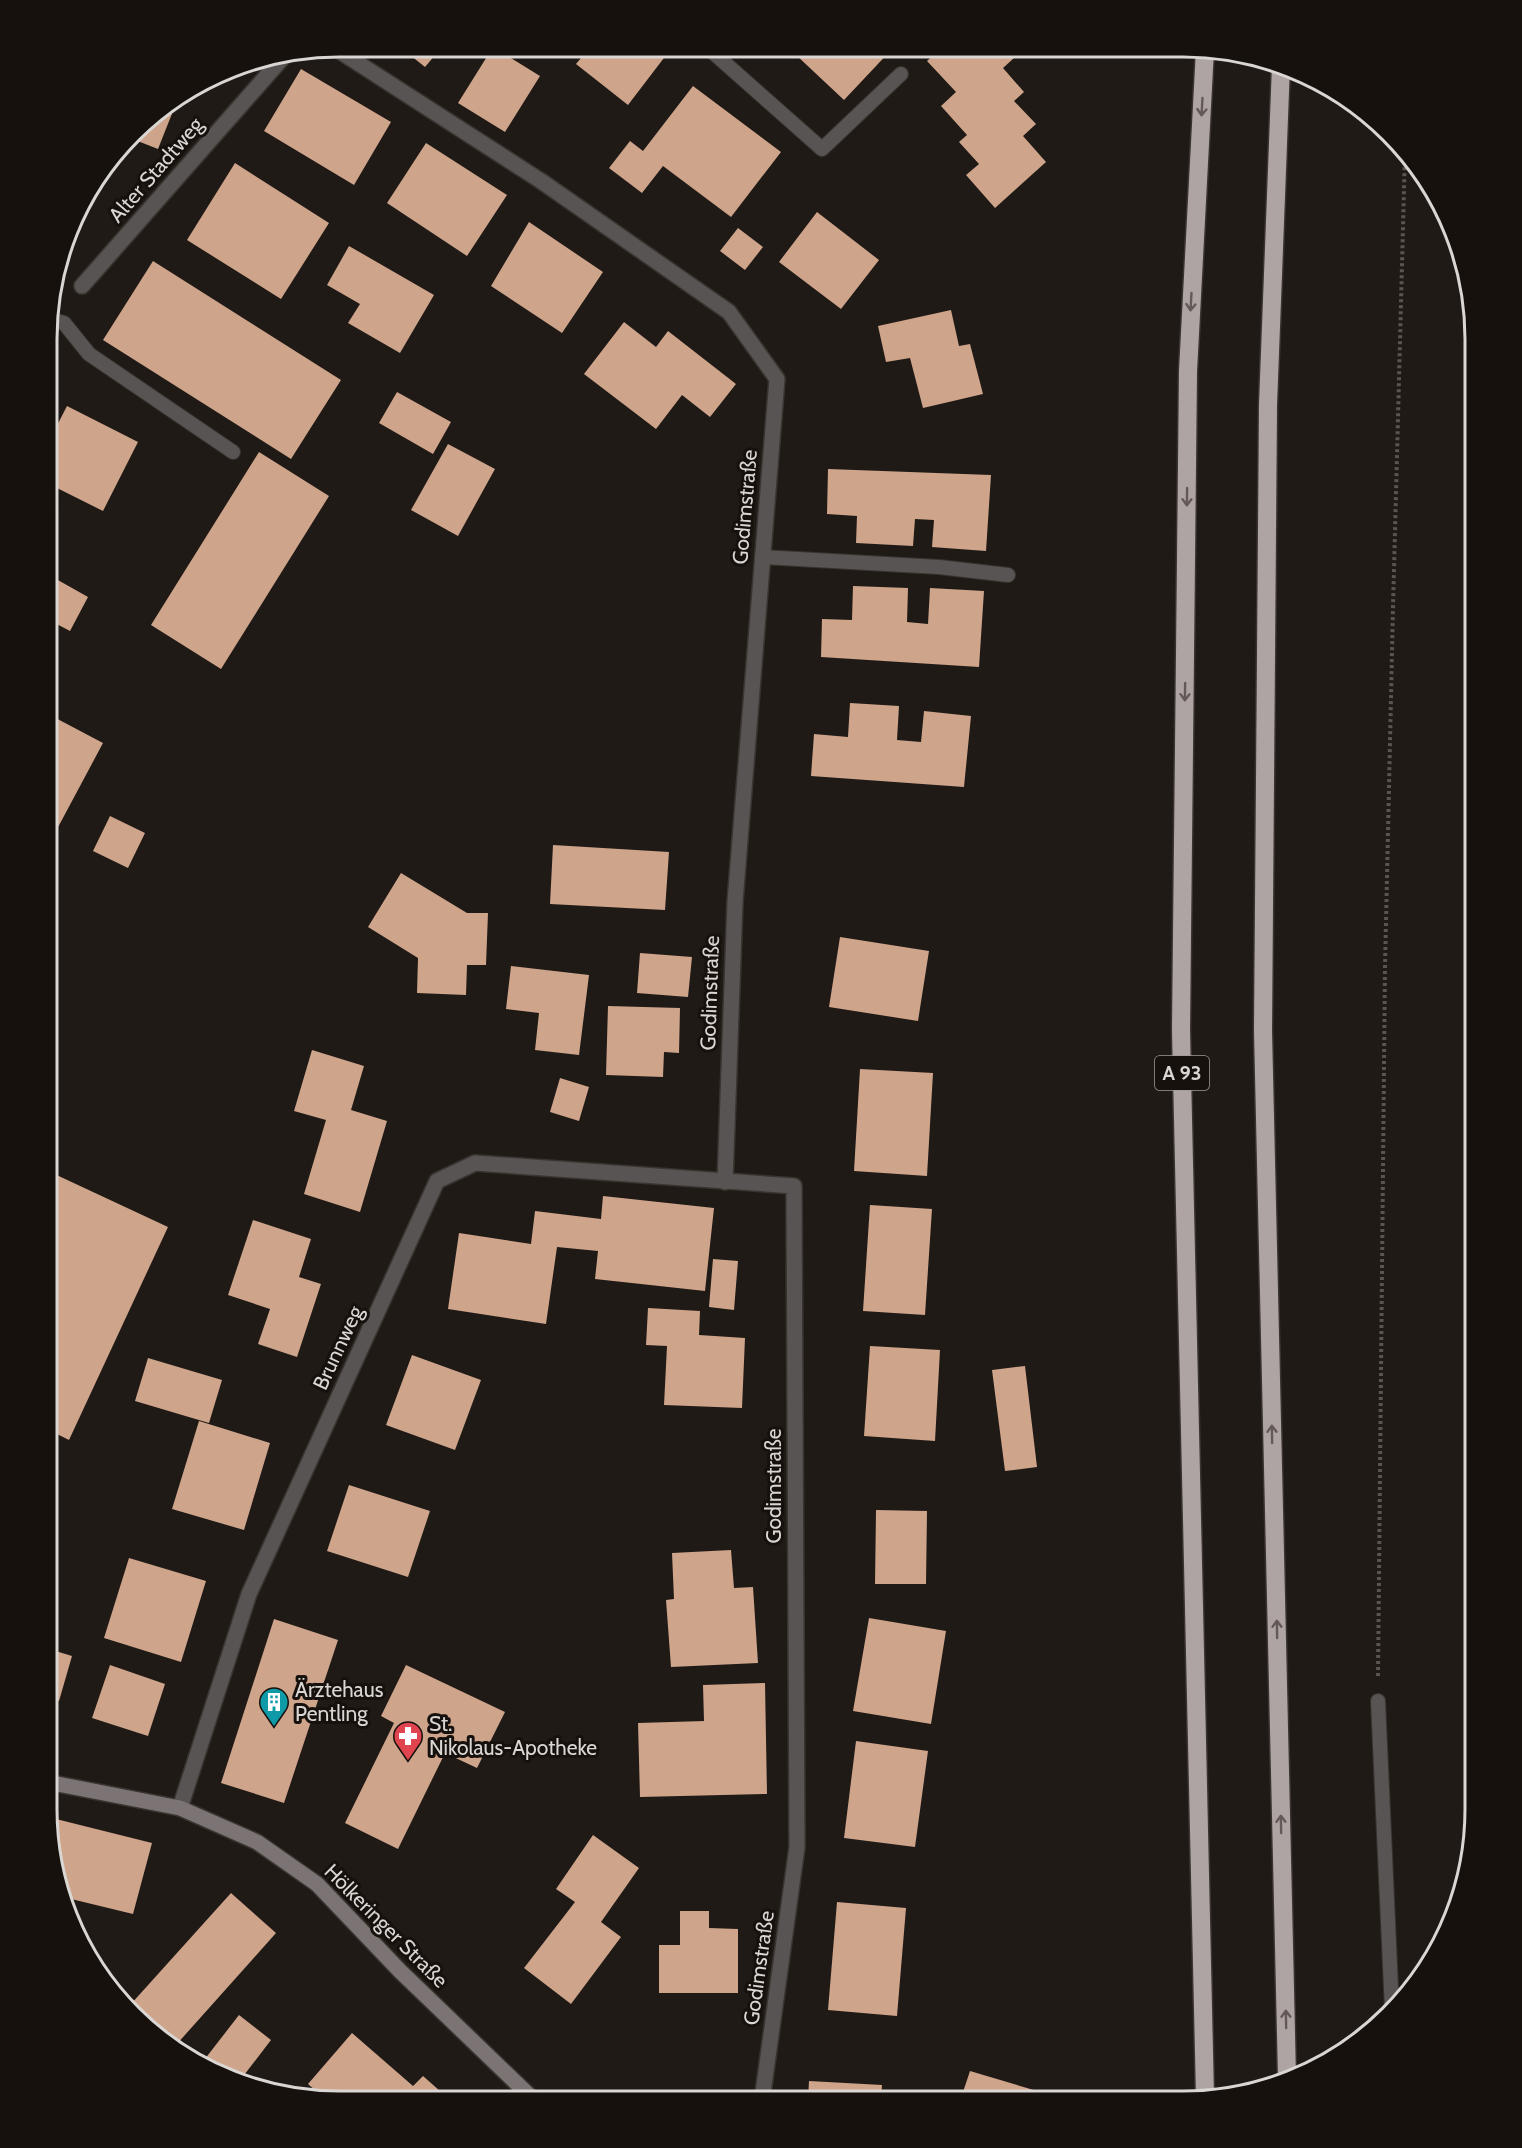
<svg xmlns="http://www.w3.org/2000/svg" width="1522" height="2148" viewBox="0 0 1522 2148" font-family="Cabin,sans-serif">
  <rect width="100%" height="100%" fill="#201a16"/>
  <path fill="#cea48b" d="M 400,47 L 442,47 L 425,67 Z
    M 493,47 L 540,76 L 505,132 L 458,103 Z
    M 590,47 L 666,47 L 670,50 L 628,105 L 576,64 Z
    M 801,48 L 893,48 L 844,100 L 795,54 Z
    M 941,48 L 1005,48 L 1014,58 L 1003,68 L 1024,92 L 1014,101 L 1036,124 L 1023,136 L 1046,162 L 995,208 L 966,175 L 979,164 L 959,142 L 967,135 L 941,106 L 956,92 L 927,61 Z
    M 301,69 L 391,122 L 354,185 L 264,131 Z
    M 693,86 L 781,152 L 731,217 L 663,166 L 642,193 L 609,168 L 630,141 L 643,151 Z
    M 177,101 L 158,149 L 130,138 L 146,119 Z
    M 426,143 L 507,195 L 467,256 L 387,203 Z
    M 235,163 L 329,223 L 281,299 L 187,240 Z
    M 817,212 L 879,260 L 841,309 L 779,262 Z
    M 529,222 L 603,272 L 562,333 L 491,286 Z
    M 738,228 L 763,247 L 745,270 L 720,251 Z
    M 349,246 L 434,295 L 400,353 L 348,323 L 360,304 L 327,285 Z
    M 153,261 L 341,380 L 291,459 L 103,340 Z
    M 951,310 L 959,346 L 970,344 L 983,394 L 923,408 L 910,358 L 886,362 L 878,326 Z
    M 624,322 L 656,347 L 668,331 L 736,384 L 710,417 L 682,395 L 656,429 L 584,374 Z
    M 397,392 L 451,422 L 433,454 L 379,423 Z
    M 67,406 L 138,442 L 103,511 L 49,484 L 49,441 Z
    M 448,444 L 495,469 L 458,536 L 411,510 Z
    M 259,452 L 329,496 L 221,669 L 151,625 Z
    M 828,469 L 991,475 L 986,551 L 932,547 L 934,520 L 915,519 L 913,546 L 856,543 L 857,516 L 827,514 Z
    M 49,575 L 88,597 L 70,631 L 49,620 Z
    M 853,586 L 908,588 L 907,622 L 928,624 L 930,588 L 984,591 L 979,667 L 821,657 L 822,619 L 852,620 Z
    M 850,703 L 899,706 L 897,740 L 921,742 L 924,711 L 971,716 L 964,787 L 811,776 L 814,734 L 848,737 Z
    M 48,714 L 103,743 L 48,846 Z
    M 110,816 L 145,833 L 128,868 L 93,851 Z
    M 553,845 L 669,852 L 665,910 L 550,904 Z
    M 401,873 L 467,913 L 488,913 L 486,965 L 467,965 L 466,995 L 417,993 L 418,958 L 368,927 Z
    M 48,898 L 55,901 L 48,915 Z
    M 840,937 L 929,951 L 918,1021 L 829,1007 Z
    M 640,953 L 692,957 L 688,997 L 637,993 Z
    M 511,966 L 589,975 L 579,1055 L 535,1050 L 539,1013 L 506,1009 Z
    M 608,1006 L 680,1008 L 679,1053 L 664,1052 L 663,1077 L 606,1075 Z
    M 312,1050 L 364,1066 L 351,1110 L 387,1121 L 360,1212 L 304,1194 L 326,1120 L 294,1111 Z
    M 860,1069 L 933,1073 L 927,1176 L 854,1171 Z
    M 560,1078 L 589,1087 L 579,1121 L 550,1112 Z
    M 48,1171 L 168,1227 L 69,1440 L 47,1429 Z
    M 603,1196 L 714,1208 L 705,1291 L 595,1279 L 598,1251 L 557,1247 L 546,1324 L 448,1309 L 459,1233 L 531,1244 L 535,1211 L 601,1219 Z
    M 870,1205 L 932,1209 L 925,1315 L 863,1311 Z
    M 253,1220 L 311,1239 L 299,1277 L 321,1284 L 297,1357 L 258,1344 L 270,1309 L 228,1295 Z
    M 713,1259 L 738,1261 L 734,1310 L 709,1307 Z
    M 648,1308 L 700,1311 L 699,1335 L 745,1338 L 742,1408 L 664,1405 L 667,1346 L 646,1345 Z
    M 870,1346 L 940,1350 L 935,1441 L 864,1436 Z
    M 412,1355 L 481,1380 L 455,1450 L 386,1425 Z
    M 148,1358 L 222,1380 L 209,1423 L 135,1401 Z
    M 1025,1366 L 1037,1467 L 1005,1471 L 992,1370 Z
    M 199,1421 L 270,1443 L 244,1530 L 172,1509 Z
    M 349,1485 L 430,1511 L 408,1577 L 327,1551 Z
    M 876,1510 L 927,1511 L 926,1584 L 875,1584 Z
    M 47,1535 L 56,1538 L 47,1560 Z
    M 731,1550 L 734,1588 L 753,1587 L 758,1663 L 671,1667 L 666,1600 L 674,1599 L 672,1553 Z
    M 129,1558 L 206,1581 L 181,1662 L 104,1638 Z
    M 869,1618 L 946,1631 L 931,1724 L 853,1711 Z
    M 274,1619 L 338,1640 L 284,1803 L 221,1783 Z
    M 49,1649 L 72,1656 L 59,1701 L 47,1697 L 47,1656 Z
    M 110,1665 L 165,1684 L 148,1736 L 92,1718 Z
    M 406,1665 L 505,1712 L 477,1768 L 445,1753 L 398,1849 L 345,1823 L 394,1723 L 381,1716 Z
    M 765,1683 L 767,1794 L 640,1797 L 638,1723 L 704,1721 L 703,1685 Z
    M 856,1741 L 928,1751 L 915,1847 L 844,1838 Z
    M 48,1817 L 152,1843 L 133,1914 L 67,1898 Z
    M 593,1835 L 639,1868 L 601,1922 L 621,1937 L 571,2004 L 524,1968 L 575,1902 L 556,1889 Z
    M 231,1893 L 276,1933 L 176,2045 L 131,2004 Z
    M 837,1902 L 906,1908 L 897,2016 L 828,2010 Z
    M 680,1911 L 709,1911 L 709,1928 L 738,1929 L 738,1993 L 659,1993 L 659,1945 L 680,1945 Z
    M 239,2015 L 271,2040 L 238,2083 L 201,2064 Z
    M 352,2033 L 413,2086 L 423,2076 L 449,2099 L 325,2099 L 308,2084 Z
    M 970,2071 L 1037,2091 L 1034,2101 L 960,2101 Z
    M 809,2081 L 882,2085 L 881,2101 L 808,2100 Z"/>
  <g fill="none" stroke-linecap="round" stroke-linejoin="round">
    <g stroke="#3a3430" stroke-width="16">
      <path id="lane" d="M 708,48 L 822,149 L 901,74
        M 49,319 L 64,323 L 89,354 L 233,452
        M 762,557 L 939,567 L 1008,575
        M 1378,1701 L 1392,2010"/>
    </g>
    <g stroke="#3a3430" stroke-width="18">
      <path id="street" d="M 333,47 L 541,181 L 729,312 L 777,379 L 735,902 L 725,1182
        M 82,286 L 285,55
        M 180,1808 L 249,1594 L 437,1181 L 475,1163 L 794,1186 L 797,1847 L 762,2100"/>
    </g>
    <g stroke="#3a3430" stroke-width="18">
      <path id="secondary" d="M 47,1782 L 180,1808 L 257,1842 L 317,1884 L 400,1971 L 534,2100"/>
    </g>
    <g stroke="#3a3430" stroke-width="21">
      <path id="highway" d="M 1205,49 L 1188,371 L 1181,1030 L 1205,2097
        M 1281,65 L 1268,405 L 1263,1031 L 1287,2077"/>
    </g>
    <path stroke="#5a5551" stroke-width="4" stroke-dasharray="3 3" stroke-linecap="butt" d="M 1378,1676 L 1385,967 L 1393,608 L 1405,151"/>
    <use href="#lane" stroke="#585454" stroke-width="14"/>
    <use href="#street" stroke="#585454" stroke-width="15"/>
    <use href="#secondary" stroke="#7c7474" stroke-width="15"/>
    <use href="#highway" stroke="#afa4a4" stroke-width="18"/>
  </g>
  <defs><path id="oneway-shaft" d="M-6 0H5M1.5-3L5.5 0L1.5 3" fill="none" stroke-width="1.6" stroke-linecap="round" stroke-linejoin="round" transform="scale(1.5)"/></defs>
  <g stroke="#635a58">
    <use href="#oneway-shaft" transform="translate(1202 107) rotate(93)"/>
    <use href="#oneway-shaft" transform="translate(1191 302) rotate(93)"/>
    <use href="#oneway-shaft" transform="translate(1187 497) rotate(91)"/>
    <use href="#oneway-shaft" transform="translate(1185 692) rotate(91)"/>
    <use href="#oneway-shaft" transform="translate(1272 1434) rotate(-91)"/>
    <use href="#oneway-shaft" transform="translate(1277 1629) rotate(-91)"/>
    <use href="#oneway-shaft" transform="translate(1281 1824) rotate(-91)"/>
    <use href="#oneway-shaft" transform="translate(1286 2019) rotate(-91)"/>
  </g>
  <defs>
    <g id="building-pin" transform="scale(1.5)"><path d="M0 17L-7.5 6A9.5 9.5 0 1 1 7.5 6Z" fill="#0f9aa8" stroke="#17110d"/><path d="M-4-6H4V6H1V3H-1V6H-4ZM-2.5-4.3h1.7v1.8h-1.7ZM.8-4.3h1.7v1.8H.8ZM-2.5-1h1.7V.8h-1.7ZM.8-1h1.7V.8H.8Z" fill="#fff"/></g>
    <g id="pharmacy-pin" transform="scale(1.5)"><path d="M0 17L-7.5 6A9.5 9.5 0 1 1 7.5 6Z" fill="#e0444e" stroke="#17110d"/><path d="M-2-6h4v4h4v4h-4v4h-4v-4h-4v-4h4Z" fill="#fff"/></g>
  </defs>
  <g fill-rule="evenodd">
    <use href="#building-pin" x="274" y="1702"/>
    <use href="#pharmacy-pin" x="408" y="1736"/>
  </g>
  <g text-anchor="middle" stroke-width="6" stroke-linejoin="round" paint-order="stroke">
    <rect fill="#17110d" stroke="#a09b98" stroke-width="1.5" x="1155" y="1056" width="54" height="34" rx="4.5"/>
    <g font-size="20" font-weight="bold" fill="#dad6d3">
      <text x="1182" y="1080">A 93</text>
    </g>
    <g font-size="21" fill="#dad6d3" stroke="#17110d">
      <text transform="translate(156 170) rotate(-49)" y="7">Alter Stadtweg</text>
      <text transform="translate(745 507) rotate(-85)" y="7">Godimstraße</text>
      <text transform="translate(710 993) rotate(-88)" y="7">Godimstraße</text>
      <text transform="translate(338 1348) rotate(-65)" y="7">Brunnweg</text>
      <text transform="translate(774 1486) rotate(-90)" y="7">Godimstraße</text>
      <text transform="translate(386 1926) rotate(45)" y="7">Hölkeringer Straße</text>
      <text transform="translate(759 1968) rotate(-82)" y="7">Godimstraße</text>
    </g>
    <g font-size="21" fill="#dad6d3" stroke="#17110d" text-anchor="start">
      <text x="295" y="1697">Ärztehaus<tspan x="295" dy="24">Pentling</tspan></text>
      <text x="429" y="1731">St.<tspan x="429" dy="24">Nikolaus-Apotheke</tspan></text>
    </g>
  </g>
  <path d="M0 0H1522V2148H0ZM339 57H1183A282 282 0 0 1 1465 339V1809A282 282 0 0 1 1183 2091H339A282 282 0 0 1 57 1809V339A282 282 0 0 1 339 57Z" fill="#17110d" fill-rule="evenodd"/>
  <path fill="none" stroke="#dad6d3" stroke-width="3" d="M339 57H1183A282 282 0 0 1 1465 339V1809A282 282 0 0 1 1183 2091H339A282 282 0 0 1 57 1809V339A282 282 0 0 1 339 57Z"/>
</svg>
